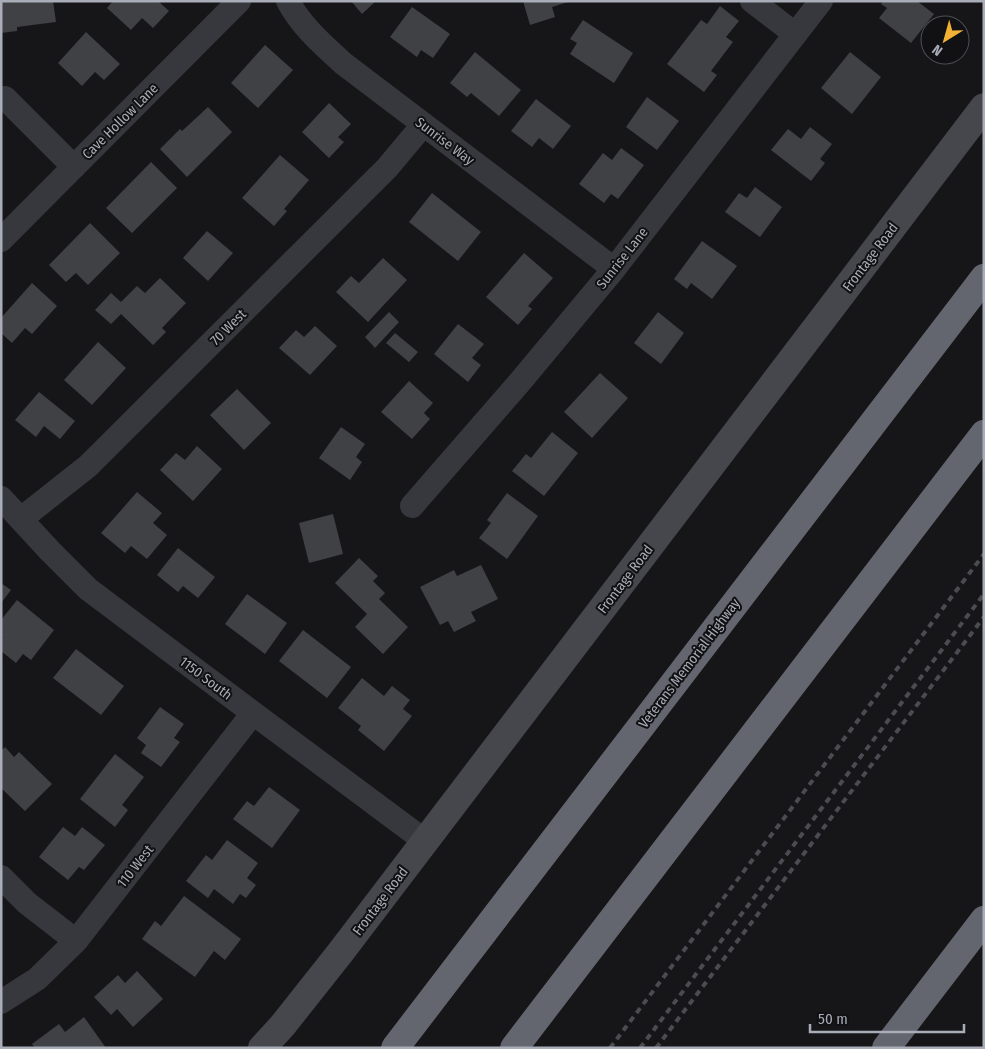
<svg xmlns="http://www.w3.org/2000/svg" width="985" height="1049" viewBox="0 0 985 1049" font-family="'Fira Sans Condensed',sans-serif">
  <rect width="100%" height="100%" fill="#161618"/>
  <path fill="#404145" d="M 1,1 L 53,1 L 56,22 L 17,27 L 17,31 L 1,33 Z
    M 113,1 L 158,1 L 169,11 L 153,28 L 142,18 L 131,30 L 107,8 Z
    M 351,1 L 376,1 L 362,14 Z
    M 523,1 L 568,1 L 568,2 L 552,7 L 555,17 L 530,25 Z
    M 883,1 L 917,1 L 934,14 L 911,43 L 879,18 L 887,8 L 881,4 Z
    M 720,6 L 739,21 L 726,37 L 733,42 L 711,71 L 717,75 L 704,92 L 667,64 L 701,20 L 707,24 Z
    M 412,7 L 450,34 L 433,58 L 421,50 L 417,57 L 390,37 Z
    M 583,20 L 633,53 L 614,83 L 570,54 L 577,43 L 570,39 Z
    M 86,32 L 120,64 L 104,80 L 95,72 L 82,86 L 58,63 Z
    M 265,45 L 293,70 L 258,108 L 231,83 Z
    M 475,52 L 521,90 L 499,116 L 471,93 L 467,97 L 450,83 Z
    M 850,52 L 881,77 L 852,114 L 821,88 Z
    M 647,97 L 679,121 L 657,150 L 626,127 Z
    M 536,99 L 571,126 L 553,149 L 539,138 L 532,147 L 511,131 Z
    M 329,103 L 351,124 L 338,137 L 344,142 L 329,158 L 302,132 Z
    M 208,107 L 232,132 L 187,177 L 160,149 L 180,129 L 182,131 Z
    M 810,127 L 832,144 L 820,159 L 825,163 L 811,181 L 771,150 L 788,129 L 801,139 Z
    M 621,148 L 644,165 L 618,199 L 611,194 L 604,203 L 579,184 L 603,153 L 612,160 Z
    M 280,155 L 309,180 L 284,209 L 287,211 L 274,226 L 242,198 Z
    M 151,162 L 177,188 L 132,233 L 106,208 Z
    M 755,187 L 782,207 L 760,237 L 725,212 L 739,193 L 747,198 Z
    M 432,193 L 481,232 L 458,261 L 409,222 Z
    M 90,223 L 120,253 L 88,285 L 76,273 L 66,282 L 49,265 Z
    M 207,231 L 233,253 L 208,281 L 183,258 Z
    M 702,241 L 737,266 L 712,299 L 691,283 L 687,289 L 674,279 Z
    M 524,253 L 553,278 L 528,306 L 532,309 L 518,325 L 486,297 Z
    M 383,258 L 407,280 L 368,322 L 336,292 L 351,276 L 359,283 Z
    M 160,278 L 186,303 L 162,328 L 166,332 L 153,345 L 121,314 L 111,324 L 95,310 L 111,293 L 121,302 L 137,286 L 145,293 Z
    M 32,283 L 57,306 L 32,334 L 25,328 L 12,343 L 1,333 L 1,318 Z
    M 389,312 L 399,322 L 375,348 L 365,337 Z
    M 658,312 L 684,333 L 661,364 L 634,343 Z
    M 458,324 L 484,344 L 472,358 L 481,365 L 468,382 L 434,354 Z
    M 315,326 L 337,346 L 310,375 L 279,348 L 296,330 L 304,337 Z
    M 395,333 L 418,352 L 409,362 L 386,343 Z
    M 98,342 L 126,368 L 92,405 L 64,380 Z
    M 600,373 L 628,398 L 592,438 L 564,412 Z
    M 409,381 L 433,403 L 424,413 L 430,419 L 412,439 L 381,412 Z
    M 237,389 L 271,423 L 244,450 L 210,415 Z
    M 39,392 L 75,421 L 60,439 L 44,426 L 36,437 L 15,420 Z
    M 341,427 L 365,444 L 356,457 L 362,462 L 350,480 L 319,458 Z
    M 552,432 L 578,453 L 544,496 L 512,471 L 526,454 L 531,458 Z
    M 197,446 L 222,469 L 193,501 L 160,470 L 176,453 L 185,460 Z
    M 137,492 L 162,513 L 153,523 L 167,535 L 147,559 L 131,546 L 125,553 L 101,533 Z
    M 507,493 L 538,516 L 507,559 L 479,538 L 491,523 L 487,520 Z
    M 333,514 L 343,554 L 309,563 L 299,523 Z
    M 178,548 L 215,577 L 198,598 L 183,586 L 178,592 L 157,575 Z
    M 359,558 L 378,576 L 373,581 L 385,593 L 379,599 L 408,627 L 383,654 L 355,627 L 367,614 L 335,583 Z
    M 481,565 L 498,599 L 471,612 L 476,621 L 454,632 L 448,621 L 440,625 L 420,587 L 454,570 L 457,576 Z
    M 1,583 L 11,590 L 1,603 Z
    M 247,594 L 287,623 L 265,654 L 225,624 Z
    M 17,600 L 54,630 L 31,660 L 23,654 L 16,663 L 1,651 L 1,640 L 3,637 L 1,636 L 1,620 Z
    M 303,630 L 351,667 L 327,698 L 279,661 Z
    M 76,649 L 124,686 L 101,715 L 53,678 Z
    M 362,678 L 384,696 L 392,686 L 410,700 L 403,709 L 412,716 L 384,751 L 358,730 L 361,726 L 338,708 Z
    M 160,707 L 184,724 L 174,738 L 180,742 L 161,767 L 141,753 L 146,745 L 137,738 Z
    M 5,747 L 14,757 L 19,752 L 52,784 L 25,811 L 1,788 L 1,751 Z
    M 115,754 L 144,777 L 122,805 L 128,810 L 115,827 L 80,799 Z
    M 269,787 L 300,810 L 272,848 L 233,819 L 247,801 L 254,806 Z
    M 63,827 L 75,836 L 82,827 L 105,845 L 84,870 L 79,867 L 68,880 L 39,857 Z
    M 227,840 L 258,863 L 247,878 L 256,885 L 246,898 L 240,894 L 233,904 L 214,889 L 208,898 L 186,881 L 206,855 L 212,860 Z
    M 184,896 L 241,939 L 225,960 L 214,951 L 195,977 L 142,939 L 155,921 L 161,926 Z
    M 137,971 L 163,999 L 133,1027 L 117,1009 L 111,1015 L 94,997 L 118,975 L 125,983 Z
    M 84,1017 L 106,1048 L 35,1048 L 32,1044 L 59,1024 L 65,1032 Z"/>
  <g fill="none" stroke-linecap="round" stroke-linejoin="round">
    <path stroke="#37383d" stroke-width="24" d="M 288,1 C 301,26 323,45 344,64 L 614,269
      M 752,1 L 795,34
      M 5,98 L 74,167
      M 1,240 L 239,1
      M 1,498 L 50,551 L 88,589 L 253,713 L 425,841
      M 412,506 L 519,383 L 614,269 L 821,1
      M 21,519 L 88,466 L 387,168 L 423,125
      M 1,877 L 27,903 L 76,941
      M 1,1002 L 37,979 L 76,941 L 253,713"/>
    <path stroke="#45474d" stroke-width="28" d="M 262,1048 L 283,1025 L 340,953 L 984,107"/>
    <path stroke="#63666e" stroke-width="28" d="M 395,1048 L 984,278
      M 514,1048 L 984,434
      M 886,1048 L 984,920"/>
    <path stroke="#4a4c52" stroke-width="4" stroke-dasharray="6 5" stroke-linecap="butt" d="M 610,1048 L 984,554
      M 640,1048 L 984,594
      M 656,1048 L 984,617"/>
  </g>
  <g text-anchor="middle" stroke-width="4" stroke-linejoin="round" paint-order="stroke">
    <g font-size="14" fill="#a8adb8" stroke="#111113">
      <text transform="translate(120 121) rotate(-45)" y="5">Cave Hollow Lane</text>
      <text transform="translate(445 141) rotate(37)" y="5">Sunrise Way</text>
      <text transform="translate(870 257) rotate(-53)" y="5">Frontage Road</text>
      <text transform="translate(622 258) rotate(-52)" y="5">Sunrise Lane</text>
      <text transform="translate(228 327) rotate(-45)" y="5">70 West</text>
      <text transform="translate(625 579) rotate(-53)" y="5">Frontage Road</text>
      <text transform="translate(689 663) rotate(-53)" y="5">Veterans Memorial Highway</text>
      <text transform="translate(206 678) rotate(37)" y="5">1150 South</text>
      <text transform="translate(135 866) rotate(-52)" y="5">110 West</text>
      <text transform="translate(380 901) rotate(-53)" y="5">Frontage Road</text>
    </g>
  </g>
  <rect width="985" height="1049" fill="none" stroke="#a8adb8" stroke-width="5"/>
  <g transform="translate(945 40) rotate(217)"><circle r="24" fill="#111113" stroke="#4d4f55"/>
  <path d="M0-4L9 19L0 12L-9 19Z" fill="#f2b134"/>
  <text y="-8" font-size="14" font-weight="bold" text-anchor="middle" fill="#a8adb8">N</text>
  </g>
  <path d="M810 1024v8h154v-8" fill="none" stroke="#a8adb8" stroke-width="2.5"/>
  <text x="818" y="1024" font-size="15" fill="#a8adb8" stroke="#111113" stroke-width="4" paint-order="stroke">50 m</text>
</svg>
